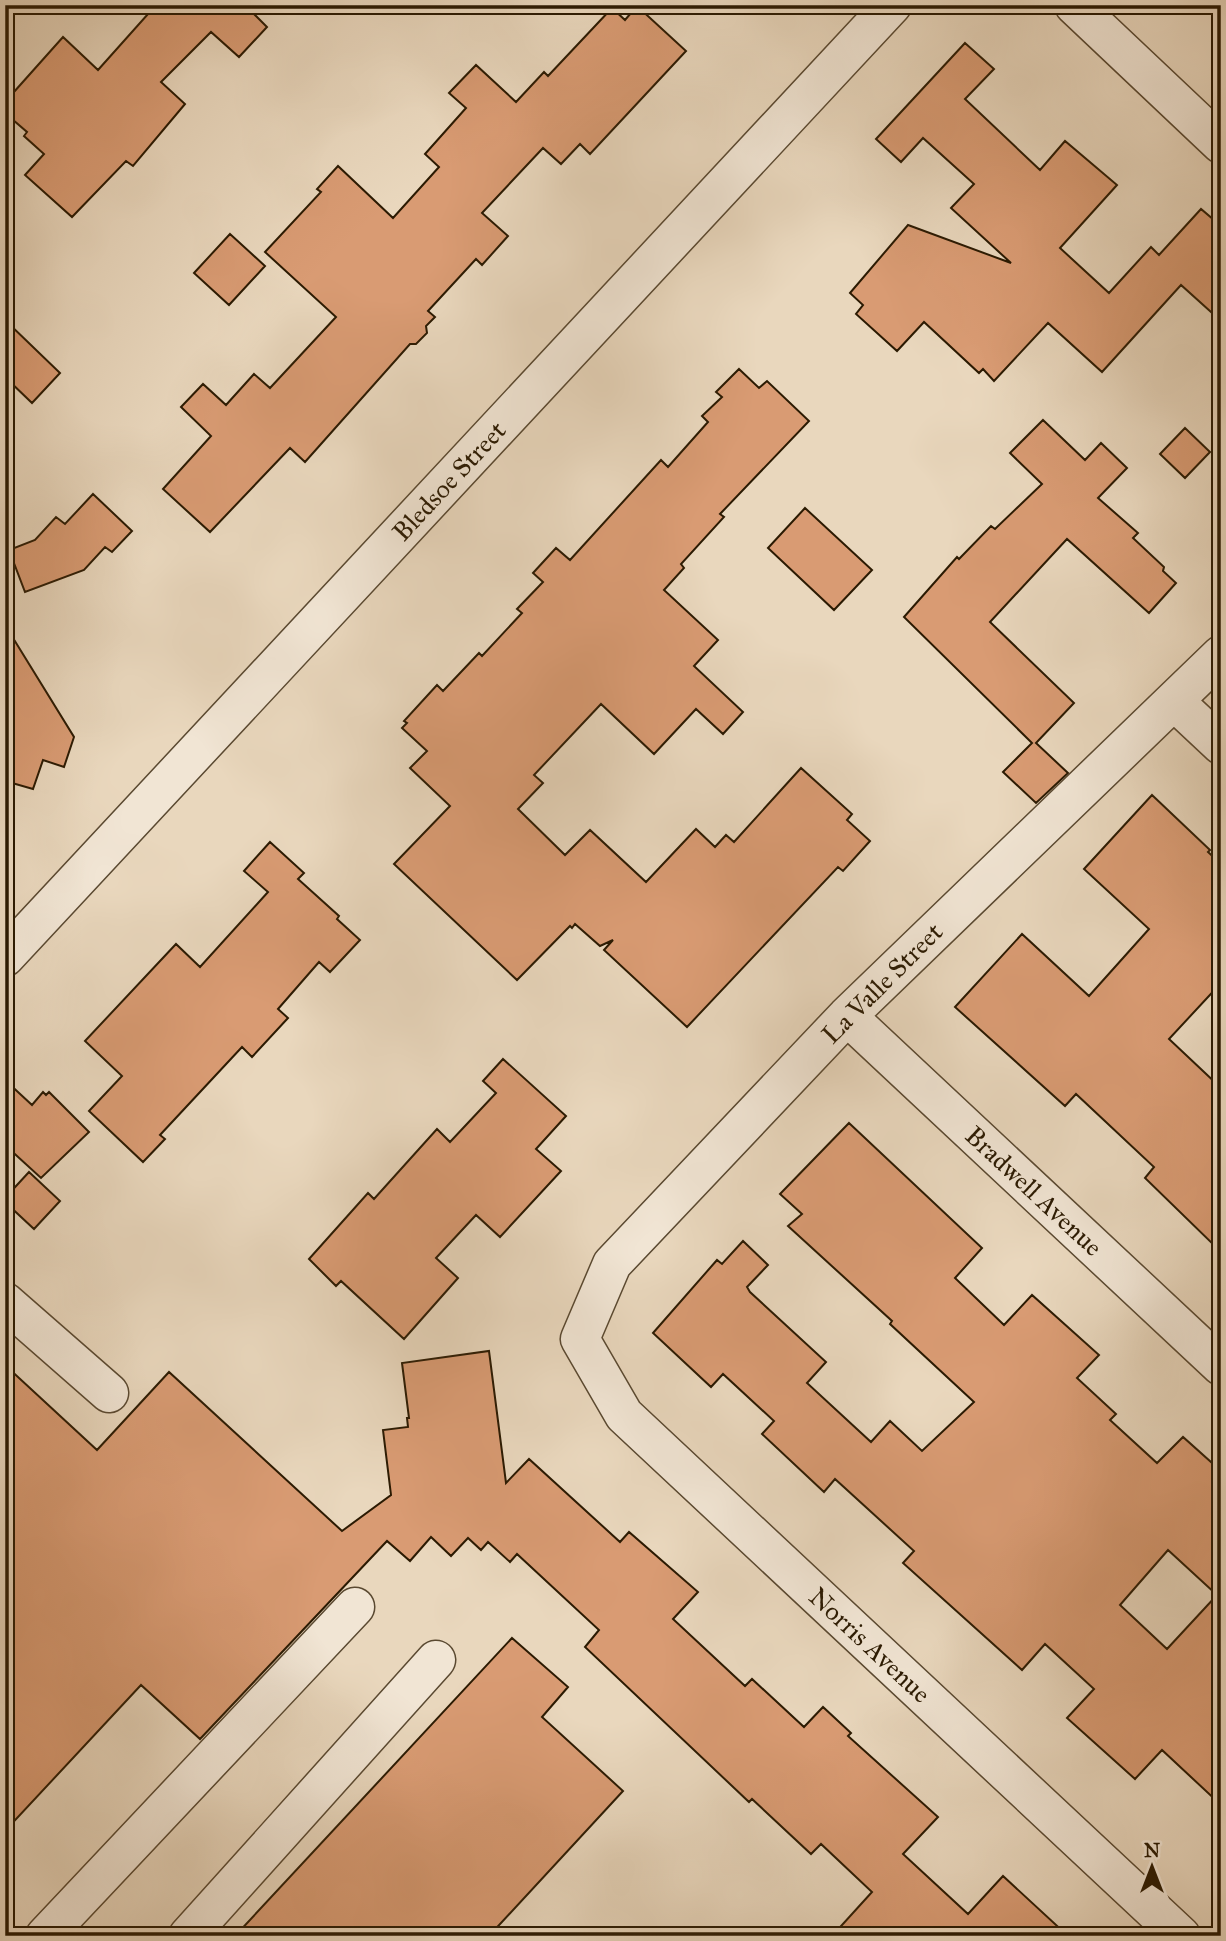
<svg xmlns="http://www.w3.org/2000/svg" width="1226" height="1941" viewBox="0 0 1226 1941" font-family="'IM FELL Great Primer',serif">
  <rect width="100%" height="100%" fill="#e9d7bd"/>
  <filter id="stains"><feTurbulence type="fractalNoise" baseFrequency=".00286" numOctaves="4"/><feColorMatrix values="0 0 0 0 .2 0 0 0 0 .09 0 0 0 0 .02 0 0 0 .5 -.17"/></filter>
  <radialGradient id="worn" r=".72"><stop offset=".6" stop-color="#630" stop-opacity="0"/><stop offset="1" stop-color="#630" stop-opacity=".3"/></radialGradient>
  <path fill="#d99b73" stroke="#2b1a02" stroke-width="2" fill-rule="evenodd" d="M 156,5 L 245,5 L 267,27 L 239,57 L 211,32 L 161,82 L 185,104 L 133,166 L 126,161 L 72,217 L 25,175 L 44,154 L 24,136 L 27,132 L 5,113 L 5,102 L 63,37 L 98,70 Z
    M 637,6 L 686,51 L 590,154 L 580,144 L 561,164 L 543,148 L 482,213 L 508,236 L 482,265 L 476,259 L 428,311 L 435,317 L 426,326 L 427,333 L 416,344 L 410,344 L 305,462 L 290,448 L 210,532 L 163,489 L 211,436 L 181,407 L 203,384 L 226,405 L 254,374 L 270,388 L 336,317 L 265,252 L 321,192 L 317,189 L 338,166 L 393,218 L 439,167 L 425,154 L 466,108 L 449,93 L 476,65 L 516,102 L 544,72 L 548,76 L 612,8 L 625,20 Z
    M 965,43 L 994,69 L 965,99 L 1040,170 L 1065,141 L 1117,185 L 1060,248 L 1109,293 L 1151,247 L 1159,255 L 1201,209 L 1221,226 L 1221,321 L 1181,285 L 1102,372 L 1048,323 L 994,381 L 983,369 L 979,373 L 924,322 L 897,351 L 856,314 L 863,305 L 850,293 L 908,225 L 1011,263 L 951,208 L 974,184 L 923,138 L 901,162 L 876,139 Z
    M 230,234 L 265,266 L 229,305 L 194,273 Z
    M 5,320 L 60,373 L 32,403 L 5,377 Z
    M 739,369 L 759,388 L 767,381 L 809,421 L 720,514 L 724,517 L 681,564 L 684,568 L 664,590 L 718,640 L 694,666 L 743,712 L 723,734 L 696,709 L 654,754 L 601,704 L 534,775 L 543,783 L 518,809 L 565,855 L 590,830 L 646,882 L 696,829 L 715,847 L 726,835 L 734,842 L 801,768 L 852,814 L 847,820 L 870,841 L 843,871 L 838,867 L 687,1027 L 604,950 L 613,940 L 600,946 L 575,924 L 572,928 L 570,926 L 517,980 L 394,864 L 450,806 L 410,768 L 427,751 L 402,728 L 407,723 L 404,721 L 437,685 L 443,691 L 479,653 L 482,656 L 522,613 L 517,609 L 543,582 L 533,573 L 556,548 L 570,560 L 661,460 L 668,467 L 708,422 L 702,416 L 722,397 L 716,392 Z
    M 1043,420 L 1085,460 L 1101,443 L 1127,468 L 1098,498 L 1138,533 L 1133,538 L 1164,567 L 1163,571 L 1176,583 L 1149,613 L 1067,539 L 990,622 L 1074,703 L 1036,743 L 1068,773 L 1036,803 L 1003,772 L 1032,743 L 904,617 L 957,557 L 959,559 L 991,526 L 995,529 L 1042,484 L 1010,453 Z
    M 1185,428 L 1210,452 L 1185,478 L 1160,454 Z
    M 93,494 L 132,531 L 112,552 L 105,547 L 84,570 L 25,592 L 9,550 L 35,540 L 56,517 L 65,524 Z
    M 805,508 L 872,570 L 834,610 L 768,548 Z
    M 5,625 L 74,737 L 64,767 L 43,760 L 33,789 L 5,781 Z
    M 1152,795 L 1210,850 L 1208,852 L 1221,864 L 1221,983 L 1169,1039 L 1221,1088 L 1221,1252 L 1145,1178 L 1154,1167 L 1076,1094 L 1065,1106 L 955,1007 L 1022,934 L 1089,996 L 1149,929 L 1084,869 Z
    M 270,842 L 304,873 L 298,879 L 339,916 L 337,919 L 360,940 L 330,972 L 319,962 L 278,1009 L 288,1018 L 252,1057 L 242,1047 L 160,1135 L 165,1139 L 143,1162 L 89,1111 L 122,1076 L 85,1041 L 176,944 L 200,967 L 268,892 L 244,871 Z
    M 503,1059 L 566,1116 L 536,1149 L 561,1171 L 500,1237 L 476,1215 L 436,1258 L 458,1278 L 404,1339 L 341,1281 L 336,1286 L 309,1259 L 368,1193 L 374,1199 L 437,1129 L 450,1142 L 496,1093 L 483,1081 Z
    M 5,1080 L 32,1105 L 43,1092 L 46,1095 L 49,1092 L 89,1132 L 41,1178 L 5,1145 Z
    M 849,1123 L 982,1248 L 955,1278 L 1004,1325 L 1032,1295 L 1099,1355 L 1077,1378 L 1116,1414 L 1110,1420 L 1157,1463 L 1183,1437 L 1221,1471 L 1221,1805 L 1162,1750 L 1135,1779 L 1067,1718 L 1094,1689 L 1045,1644 L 1022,1670 L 903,1563 L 914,1551 L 835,1479 L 824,1492 L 762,1434 L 774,1421 L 723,1374 L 711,1387 L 653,1333 L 717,1260 L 722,1264 L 743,1241 L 768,1265 L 747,1287 L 750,1292 L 826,1362 L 807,1383 L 871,1442 L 890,1421 L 922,1451 L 974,1402 L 890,1324 L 892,1321 L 788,1226 L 802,1214 L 780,1194 ZM 1168,1550 L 1217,1595 L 1167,1649 L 1120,1605 Z
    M 29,1172 L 60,1201 L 34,1229 L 5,1202 L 5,1198 Z
    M 489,1351 L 506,1483 L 529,1459 L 620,1542 L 629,1532 L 698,1592 L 673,1619 L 745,1686 L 752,1679 L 804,1727 L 823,1707 L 851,1733 L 848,1736 L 938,1817 L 903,1854 L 968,1914 L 1003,1876 L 1068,1936 L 832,1936 L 872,1892 L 821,1844 L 811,1854 L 752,1799 L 749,1802 L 585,1647 L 599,1630 L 517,1554 L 510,1562 L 488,1542 L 481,1550 L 468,1538 L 451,1556 L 431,1537 L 410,1561 L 387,1541 L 200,1739 L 141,1685 L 5,1831 L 5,1365 L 97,1450 L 169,1372 L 342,1531 L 391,1495 L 383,1430 L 408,1427 L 407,1418 L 409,1418 L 402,1363 Z
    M 512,1638 L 568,1687 L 542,1717 L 623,1791 L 489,1936 L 235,1936 Z"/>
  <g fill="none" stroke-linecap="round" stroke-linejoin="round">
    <g stroke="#5a4931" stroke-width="41">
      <path id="minor" d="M 1074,5 L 1221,144
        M 1174,701 L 1221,745
        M 5,957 L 892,5
        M 847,1016 L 1221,1366
        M 5,1302 L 109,1393
        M 45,1936 L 355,1607
        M 188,1936 L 436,1660
        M 1181,1936 L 624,1415 L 580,1339 L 612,1264 L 847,1016 L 1221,655"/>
    </g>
    <use href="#minor" stroke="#f1e5d4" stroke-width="38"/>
  </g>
  <g text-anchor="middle" stroke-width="5" stroke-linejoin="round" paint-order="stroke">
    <g font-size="26" fill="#2b1a02" stroke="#f1e5d4">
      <text transform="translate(449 481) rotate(-47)" y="9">Bledsoe Street</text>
      <text transform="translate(882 983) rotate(-45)" y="9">La Valle Street</text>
      <text transform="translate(1034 1191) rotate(43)" y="9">Bradwell Avenue</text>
      <text transform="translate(870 1645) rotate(43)" y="9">Norris Avenue</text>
    </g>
  </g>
  <rect width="1226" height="1941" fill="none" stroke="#e9d7bd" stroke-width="28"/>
  <rect x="7" y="7" width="1212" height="1927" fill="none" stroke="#2b1a02" stroke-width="3.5"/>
  <rect x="14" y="14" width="1198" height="1913" fill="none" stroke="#2b1a02" stroke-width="2"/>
  <g transform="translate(1152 1867)" stroke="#f1e5d4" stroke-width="5" paint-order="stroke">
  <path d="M0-5L12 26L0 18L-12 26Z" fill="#2b1a02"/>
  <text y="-10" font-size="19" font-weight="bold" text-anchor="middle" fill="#2b1a02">N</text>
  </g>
  <rect width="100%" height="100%" filter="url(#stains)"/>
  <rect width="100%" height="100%" fill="url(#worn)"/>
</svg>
